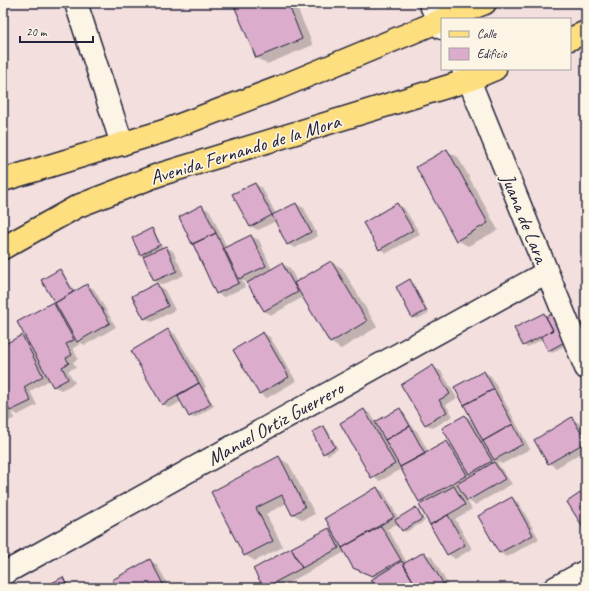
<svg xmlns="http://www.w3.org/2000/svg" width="589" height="591" viewBox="0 0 589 591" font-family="Caveat,sans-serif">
  <rect width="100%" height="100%" fill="#f2dfde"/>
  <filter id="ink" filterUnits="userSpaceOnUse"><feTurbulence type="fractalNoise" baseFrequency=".025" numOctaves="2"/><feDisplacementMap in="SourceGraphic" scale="8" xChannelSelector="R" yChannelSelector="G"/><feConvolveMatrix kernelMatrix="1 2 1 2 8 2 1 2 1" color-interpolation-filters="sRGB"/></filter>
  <g filter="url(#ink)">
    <path fill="#0003" fill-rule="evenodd" d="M 234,3 L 295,3 L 313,45 L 267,64 L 257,58 Z
      M 447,151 L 458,157 L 498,230 L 468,246 L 457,240 Z
      M 255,184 L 262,188 L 276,214 L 296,204 L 304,208 L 318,236 L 295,248 L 287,244 L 276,221 L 258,230 L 250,226 Z
      M 397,204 L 404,208 L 420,234 L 387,253 L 380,249 Z
      M 202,207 L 210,211 L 227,248 L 251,236 L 259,240 L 272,270 L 282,264 L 290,268 L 297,282 L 331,262 L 342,268 L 377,327 L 341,349 L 330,342 L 303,297 L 272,315 L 264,311 L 248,282 L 247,283 L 242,280 L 245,287 L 224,297 L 216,293 L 180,217 Z
      M 152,230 L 155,232 L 163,248 L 166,247 L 173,251 L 184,275 L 162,285 L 155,281 L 144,256 L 140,254 Z
      M 60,270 L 63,272 L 75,292 L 87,285 L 94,289 L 116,327 L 85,345 L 79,342 L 80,344 L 73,348 L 78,359 L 73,362 L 76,367 L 68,371 L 75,383 L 61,390 L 53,386 L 50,380 L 30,391 L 37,405 L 18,415 L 11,411 L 15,418 L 3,424 L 3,346 L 22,336 L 28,339 L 53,303 L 58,306 L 43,280 Z
      M 410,281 L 413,283 L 429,313 L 417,319 L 413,317 Z
      M 156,284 L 164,289 L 175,310 L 152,322 L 145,318 Z
      M 544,314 L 547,316 L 574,340 L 552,353 L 549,351 L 543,339 L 527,347 L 524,345 Z
      M 168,330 L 175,334 L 206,387 L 204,388 L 214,406 L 194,418 L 190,416 L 182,401 L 170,408 L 163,404 Z
      M 263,333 L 270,337 L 296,381 L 267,398 L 260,394 L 234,350 Z
      M 433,367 L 441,371 L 457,398 L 446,405 L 453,416 L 433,428 L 425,424 Z
      M 484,372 L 491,376 L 530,449 L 502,464 L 496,461 L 512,484 L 475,505 L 466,499 L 472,509 L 455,519 L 472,549 L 455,559 L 448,554 L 421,505 L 423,504 L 419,501 L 402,469 L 380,481 L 372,477 L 364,410 L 371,414 L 376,423 L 400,410 L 403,412 L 414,429 L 417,431 L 429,453 L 447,442 L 453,446 L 465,416 L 474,421 ZM 460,487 L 463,492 L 457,488 Z
      M 572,419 L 579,423 L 586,434 L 586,450 L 556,468 L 549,463 L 535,440 Z
      M 324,427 L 327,429 L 338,449 L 328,455 L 324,453 Z
      M 279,458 L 289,464 L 315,514 L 303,520 L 293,514 L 287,503 L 266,514 L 283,547 L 255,561 L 245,555 L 212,493 Z
      M 377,488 L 384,492 L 399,519 L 416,509 L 419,511 L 425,521 L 406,532 L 402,530 L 398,523 L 386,530 L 389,531 L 407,563 L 424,553 L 432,557 L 450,588 L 377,588 L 376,578 L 354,568 L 345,552 L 279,588 L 265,588 L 255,569 L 329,529 L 334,532 Z
      M 512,498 L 519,503 L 539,539 L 507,557 L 500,553 L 480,516 Z
      M 150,560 L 157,565 L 170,588 L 118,588 Z
      M 63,579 L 66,581 L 70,588 L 44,588 Z"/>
    <path fill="#dbaccc" stroke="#22223b" d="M 233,3 L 288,3 L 302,39 L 256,58 Z
      M 447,149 L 488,223 L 456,241 L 416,167 Z
      M 255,183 L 272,215 L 250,227 L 232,194 Z
      M 296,203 L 311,232 L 287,245 L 272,215 Z
      M 397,203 L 413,230 L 379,250 L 363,223 Z
      M 202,205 L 216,233 L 192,244 L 179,217 Z
      M 152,228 L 160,245 L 140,255 L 132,238 Z
      M 216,233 L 239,283 L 216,294 L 193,244 Z
      M 251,235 L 266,266 L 239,279 L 224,248 Z
      M 166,246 L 177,271 L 154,281 L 143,256 Z
      M 331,261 L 367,321 L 330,343 L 294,283 Z
      M 282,263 L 298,292 L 264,311 L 247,283 Z
      M 60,269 L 73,292 L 55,303 L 41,280 Z
      M 410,279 L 426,311 L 412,318 L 396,287 Z
      M 157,283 L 168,306 L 144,319 L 132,296 Z
      M 87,284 L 110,323 L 77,342 L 55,303 Z
      M 53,302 L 74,340 L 66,344 L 72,355 L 66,358 L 69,363 L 62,367 L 68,379 L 53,387 L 17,322 Z
      M 558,311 L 572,338 L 548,351 L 541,337 L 553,330 L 546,317 Z
      M 544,313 L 553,330 L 523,346 L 514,328 Z
      M 168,329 L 199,383 L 162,405 L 131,351 Z
      M 263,332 L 289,377 L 259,394 L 233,350 Z
      M 22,335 L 43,376 L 24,387 L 31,401 L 10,411 L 3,398 L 3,345 Z
      M 433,365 L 450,394 L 439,400 L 447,412 L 425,425 L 401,385 Z
      M 484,371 L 494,389 L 464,405 L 454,387 Z
      M 199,383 L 211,404 L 189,417 L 177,395 Z
      M 494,389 L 513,424 L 483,441 L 464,405 Z
      M 400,408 L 410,426 L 385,440 L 375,422 Z
      M 364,409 L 395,464 L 371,478 L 340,423 Z
      M 465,415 L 492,461 L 469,474 L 442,428 Z
      M 572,417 L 586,442 L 548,464 L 534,440 Z
      M 513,424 L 523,444 L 494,460 L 483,441 Z
      M 324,426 L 335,447 L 323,454 L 312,432 Z
      M 410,426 L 425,454 L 400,467 L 385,440 Z
      M 447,441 L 467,475 L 419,502 L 400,467 Z
      M 279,456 L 305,507 L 292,515 L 282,495 L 256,508 L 273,541 L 244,556 L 211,492 Z
      M 494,462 L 505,479 L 467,501 L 457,484 Z
      M 454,486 L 465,505 L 430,525 L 419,505 Z
      M 377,487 L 394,517 L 342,548 L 325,518 Z
      M 586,489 L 586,532 L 567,502 Z
      M 512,497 L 533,535 L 499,553 L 478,516 Z
      M 416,507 L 422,519 L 402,531 L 395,520 Z
      M 448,515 L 465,545 L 447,555 L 430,525 Z
      M 381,526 L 401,560 L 372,576 L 353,568 L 342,548 Z
      M 329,528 L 339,548 L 302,568 L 291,548 Z
      M 291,548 L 302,568 L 264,588 L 253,569 Z
      M 424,552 L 446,588 L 417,588 L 403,564 Z
      M 150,559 L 165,588 L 117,588 L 112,580 Z
      M 402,561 L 417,588 L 376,588 L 371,580 Z
      M 63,577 L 68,588 L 52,588 L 50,584 Z"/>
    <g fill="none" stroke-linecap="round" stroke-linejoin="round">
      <g stroke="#22223b" stroke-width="25">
        <path id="minor" d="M 76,3 L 122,144
          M 430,3 L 442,28
          M 463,69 L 469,80 L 586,368
          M 3,574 L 547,272
          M 555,588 L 586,571"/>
      </g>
      <g stroke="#22223b" stroke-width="25">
        <path id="major" d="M 445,19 L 485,3
          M 570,39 L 586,32
          M 3,180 L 164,131 L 278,88 L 442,20
          M 3,248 L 78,206 L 158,175 L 469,80 L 495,69"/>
      </g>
      <use href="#minor" stroke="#fcf5e5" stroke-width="22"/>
      <use href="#major" stroke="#fddf80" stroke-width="22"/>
    </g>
  </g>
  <g text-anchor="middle" stroke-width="3.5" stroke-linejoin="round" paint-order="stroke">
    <g font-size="20" fill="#22223b" stroke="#fcf5e5">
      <text transform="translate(245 149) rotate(-17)" y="7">Avenida Fernando de la Mora</text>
      <text transform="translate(525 218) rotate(68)" y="7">Juana de Lara</text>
      <text transform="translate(275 423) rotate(-29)" y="7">Manuel Ortiz Guerrero</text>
    </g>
  </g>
  <rect width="589" height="591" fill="none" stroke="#fcf5e5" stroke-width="16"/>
  <rect x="8" y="8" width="573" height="575" fill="none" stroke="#22223b" stroke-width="1.5" filter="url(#ink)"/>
  <rect x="441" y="18" width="130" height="52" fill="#fcf5e5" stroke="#a5a1a1"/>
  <rect x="449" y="31" width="20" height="6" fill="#fddf80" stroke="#a5a1a1"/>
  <text x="477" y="38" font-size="12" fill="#22223b">Calle</text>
  <rect x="449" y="48" width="20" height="12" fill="#dbaccc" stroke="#a5a1a1"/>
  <text x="477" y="58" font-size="12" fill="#22223b">Edificio</text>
  <path d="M20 36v6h73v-6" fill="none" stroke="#22223b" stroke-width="2"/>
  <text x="26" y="36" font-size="12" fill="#22223b" stroke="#fcf5e5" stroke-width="3" paint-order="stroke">20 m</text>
</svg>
